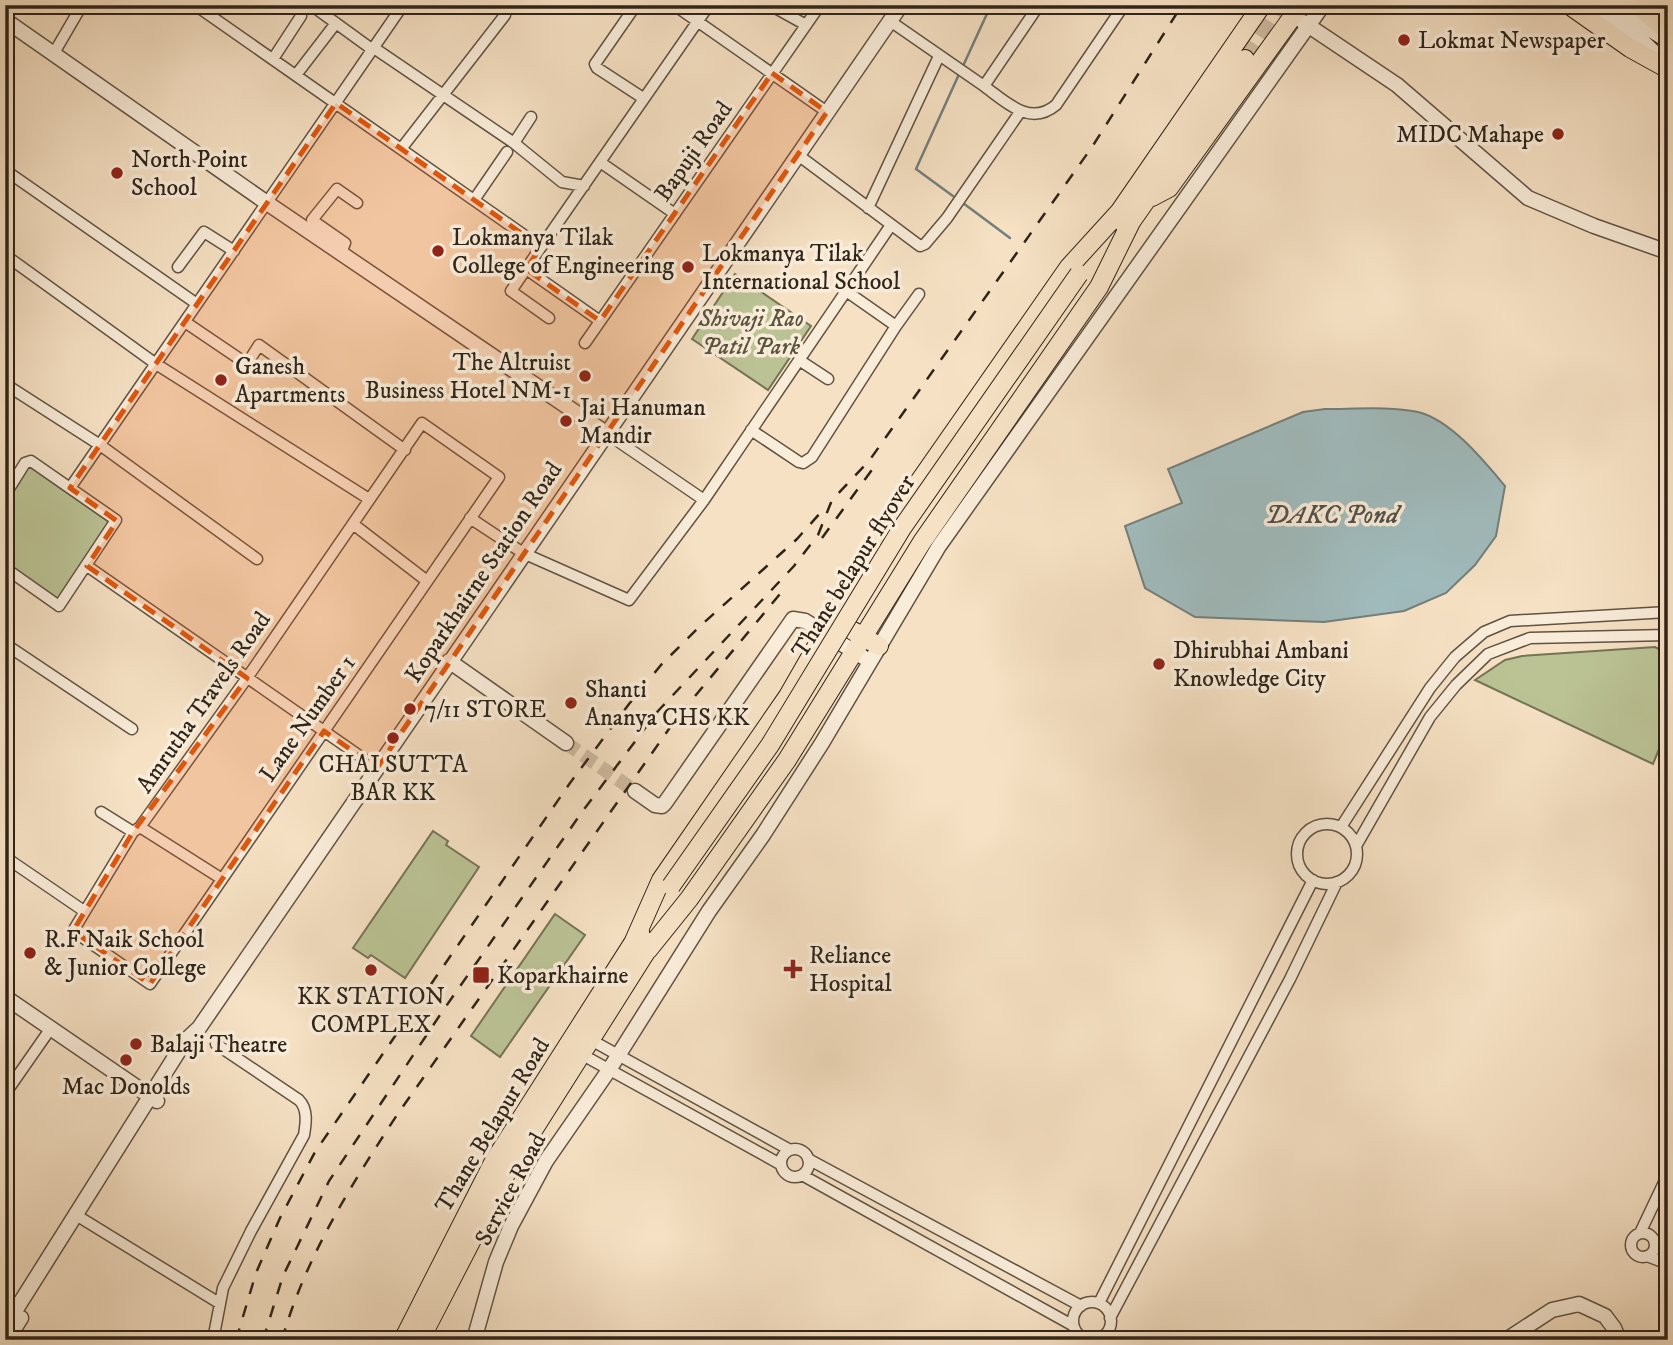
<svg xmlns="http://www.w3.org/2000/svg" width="1673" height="1345" viewBox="0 0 1673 1345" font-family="'IM FELL DW Pica',serif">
  <rect width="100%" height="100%" fill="#f6e1c4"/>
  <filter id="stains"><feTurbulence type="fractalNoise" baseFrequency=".00286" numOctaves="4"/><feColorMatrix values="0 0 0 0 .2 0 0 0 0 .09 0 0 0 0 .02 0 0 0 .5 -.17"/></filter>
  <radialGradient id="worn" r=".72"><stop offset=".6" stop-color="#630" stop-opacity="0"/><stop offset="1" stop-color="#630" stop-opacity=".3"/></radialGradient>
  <path fill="#bbc395" stroke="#757457" stroke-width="2" d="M 735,274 L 811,326 L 768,390 L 692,339 Z
    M 23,462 L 112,524 L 59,600 L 5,562 L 5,488 Z
    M 1655,647 L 1668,654 L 1668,727 L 1653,764 L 1475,680 L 1505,660 L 1522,656 Z
    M 433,831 L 448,841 L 446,845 L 479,867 L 405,978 L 371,955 L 368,958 L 353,948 Z
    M 555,914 L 585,935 L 500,1057 L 471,1036 Z"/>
  <path fill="#a0bbbd" stroke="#737f7b" stroke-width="2" d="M 1325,409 C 1354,409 1391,406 1418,412 C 1451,420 1484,461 1505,486 L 1496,536 L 1475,565 L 1446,593 L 1404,611 L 1324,622 L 1195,617 L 1145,588 L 1125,526 L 1182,503 L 1168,469 L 1303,412 Z"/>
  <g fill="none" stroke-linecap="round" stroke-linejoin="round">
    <path stroke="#737f7b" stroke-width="2.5" d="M 963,66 L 991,5
      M 957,199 L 916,169 L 960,72
      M 963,203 L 1010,238"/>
    <path stroke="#cebba2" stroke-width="14" stroke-dasharray="14 7" stroke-linecap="butt" d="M 566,743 L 635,791"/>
    <path stroke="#cebba2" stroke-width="18" stroke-dasharray="18 9" stroke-linecap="butt" d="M 1245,59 L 1281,5"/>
    <g stroke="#615344" stroke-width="13">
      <path id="minor" d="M 195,5 L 541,247 L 709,5
        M 311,5 L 373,50
        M 636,5 L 595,64 L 597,68 L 643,98
        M 674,5 L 827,112
        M 770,5 L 806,25
        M 1039,5 L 984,86 C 1006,102 1030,127 1056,105 L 1124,5
        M 890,21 L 984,86
        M 374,48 L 514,143 L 562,182 L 584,186
        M 54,53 L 82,5
        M 273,59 L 301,16
        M 296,75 L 336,23
        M 5,138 L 8,139 L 5,143
        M 514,143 L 531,117
        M 401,149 L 505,15 L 504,10 L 498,5
        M 798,155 L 920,246 L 925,244 L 947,218 L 1020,112
        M 600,162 L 675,214
        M 5,170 L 197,304
        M 474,200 L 507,152
        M 868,208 L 939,56
        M 541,247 L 511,291 L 549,318
        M 341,253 L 345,243 L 312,220 L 337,189 L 357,203
        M 5,255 L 156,364 L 369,499
        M 178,267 L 204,232 L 234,251
        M 526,269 L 600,321
        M 185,322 L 247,364 L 259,345 L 405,450
        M 896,326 L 919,294
        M 585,343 L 820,5
        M 799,360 L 828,379
        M 5,384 L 100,445 L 257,559
        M 422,423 L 499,477 L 150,984 L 73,931 L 133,832 L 140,827 L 247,678 Z
        M 751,430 L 799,462 L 803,463 L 812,457 L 896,326 L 846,291
        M 606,433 L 704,500 L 891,225
        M 70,488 L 403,5
        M 5,495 L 25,463 L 31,461 L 116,520 L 59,606 L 5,568
        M 470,518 L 523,553 L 629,600 L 704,500
        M 353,524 L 427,581
        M 87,566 L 377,768
        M 5,644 L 132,729
        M 101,812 L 133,832
        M1297 854a30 30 0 1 1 60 0a30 30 0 1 1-60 0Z
        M 140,827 L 222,879
        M 1341,827 L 1430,688 L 1455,657 L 1484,632 L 1510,621 L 1668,612
        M 1356,846 L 1430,717 L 1456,685 L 1488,654 L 1530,638 L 1668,635
        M 5,857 L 84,911
        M 591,1040 L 790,1150
        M 581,1054 L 780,1164
        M 5,1094 L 51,1028
        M781 1163a14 14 0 1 1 28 0a14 14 0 1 1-28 0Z
        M 808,1159 L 1081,1306
        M 802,1175 L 1072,1325
        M 76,1215 L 219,1303
        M 1640,1233 L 1668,1174
        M1631 1245a12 12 0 1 1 24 0a12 12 0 1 1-24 0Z
        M 1655,1243 L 1668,1250
        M 1647,1256 L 1668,1264
        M1073 1321a19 19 0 1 1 38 0a19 19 0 1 1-38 0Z
        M 1099,1303 L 1313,880
        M 1110,1318 L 1290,979 L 1337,882
        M 213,1340 L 223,1288 L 251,1231 L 304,1135 C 306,1123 308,1109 299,1100 L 216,1044"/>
    </g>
    <g stroke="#615344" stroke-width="17">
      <path id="tertiary" d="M 5,20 L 267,203 L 606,433
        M 1303,22 L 1397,85 L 1528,198 L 1594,226 L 1668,252
        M 449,661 L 566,743
        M 635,791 L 655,805 L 662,806 L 665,803 L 793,619 L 805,621 L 863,657
        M 5,997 L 157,1101
        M 5,1327 L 185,1041 L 199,1028 L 901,5
        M 7,1340 L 21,1318
        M 474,1340 L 496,1262 L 511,1226 L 546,1161 L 609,1070 L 709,911 L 763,835 L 822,743 L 939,546 L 1323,5
        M 1506,1340 L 1552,1310 L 1579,1304 L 1605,1316 L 1614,1328 L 1619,1340"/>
    </g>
    <g stroke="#2f2419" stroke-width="18">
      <path id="secondary" d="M 1592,5 L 1637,37 L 1663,62
        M 1614,5 L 1668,40"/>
    </g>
    <g stroke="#2f2419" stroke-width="20">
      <path id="primary" d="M 1569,5 L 1630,48 L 1668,69
        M 1637,5 L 1668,31
        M 1152,197 L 1169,188 L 1301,5
        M 1113,221 L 1262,5
        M 1126,229 L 1245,59
        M 853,631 L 879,646
        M 634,941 L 661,880 L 788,696 L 854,581 L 891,522 L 1069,267 L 1120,211
        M 648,950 L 689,899 L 787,760 L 922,542 L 1099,287 L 1132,220
        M 403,1340 L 494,1161 L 640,932
        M 420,1340 L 508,1170 L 653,941"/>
    </g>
    <use href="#minor" stroke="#f9ecd9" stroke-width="10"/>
    <use href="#tertiary" stroke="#f9ecd9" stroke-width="14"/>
    <use href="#secondary" stroke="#f9ecd9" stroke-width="16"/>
    <use href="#primary" stroke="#f6e1c4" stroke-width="18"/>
    <path stroke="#2f2419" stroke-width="2.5" stroke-dasharray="12 12" stroke-linecap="butt" d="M 822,538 L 874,467
      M 236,1340 L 256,1273 L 280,1218 L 315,1152 L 570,783 L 629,704 L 661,665 L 698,628 L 797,539 L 822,511
      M 263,1340 L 283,1276 L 329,1181 L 442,1012 L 582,812 L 658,711 L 794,566 L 818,535 L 832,500 L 869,461 L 1092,147 L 1182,5
      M 282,1340 C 305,1258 351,1185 397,1115 L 676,719 L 780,594"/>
    <g stroke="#2f2419" stroke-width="20" stroke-linecap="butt">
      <path id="primary-bridge" d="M 671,886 L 770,745 L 902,528 L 1079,274"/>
    </g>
    <use href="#primary-bridge" stroke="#f6e1c4" stroke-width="18"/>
  </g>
  <path fill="#df560d" fill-opacity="0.2" stroke="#df560d" stroke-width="5" stroke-dasharray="14 9" stroke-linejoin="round" d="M 772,73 L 827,112 L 377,768 L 324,731 L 150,984 L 73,931 L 133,832 L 247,678 L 87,566 L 117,521 L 70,488 L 336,103 L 541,247 L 526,269 L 600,321 Z"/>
  <g fill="#8f2418" stroke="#f9ecd9" stroke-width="2.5">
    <circle cx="1404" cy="40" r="7"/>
    <circle cx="1558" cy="134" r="7"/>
    <circle cx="117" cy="173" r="7"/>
    <circle cx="438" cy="251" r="7"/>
    <circle cx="688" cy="267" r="7"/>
    <circle cx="585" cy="376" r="7"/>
    <circle cx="221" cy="380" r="7"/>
    <circle cx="566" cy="421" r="7"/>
    <circle cx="1159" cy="664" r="7"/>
    <circle cx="571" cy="703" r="7"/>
    <circle cx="410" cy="709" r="7"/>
    <circle cx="393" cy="738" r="7"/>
    <circle cx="30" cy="953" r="7"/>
    <path d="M789.5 958.5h7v7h7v7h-7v7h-7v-7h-7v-7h7z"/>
    <circle cx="371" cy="970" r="7"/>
    <rect x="472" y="966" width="18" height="18" rx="3.5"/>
    <circle cx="136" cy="1044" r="7"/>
    <circle cx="126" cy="1060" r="7"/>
  </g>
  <g text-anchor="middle" stroke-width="7" stroke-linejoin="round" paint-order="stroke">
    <g font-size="24" fill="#2f2419" stroke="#f9ecd9" text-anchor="start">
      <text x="1418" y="48">Lokmat Newspaper</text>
      <text x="1544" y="142" text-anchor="end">MIDC Mahape</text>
      <text x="131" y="167">North Point<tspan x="131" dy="28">School</tspan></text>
      <text x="452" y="245">Lokmanya Tilak<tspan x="452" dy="28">College of Engineering</tspan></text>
      <text x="702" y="261">Lokmanya Tilak<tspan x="702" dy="28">International School</tspan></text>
      <text x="571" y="370" text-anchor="end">The Altruist<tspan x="571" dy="28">Business Hotel NM-1</tspan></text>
      <text x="235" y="374">Ganesh<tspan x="235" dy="28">Apartments</tspan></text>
      <text x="580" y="415">Jai Hanuman<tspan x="580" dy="28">Mandir</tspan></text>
      <text x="1173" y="658">Dhirubhai Ambani<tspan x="1173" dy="28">Knowledge City</tspan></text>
      <text x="585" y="697">Shanti<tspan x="585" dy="28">Ananya CHS KK</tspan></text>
      <text x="424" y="717">7/11 STORE</text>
      <text x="393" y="772" text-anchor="middle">CHAI SUTTA<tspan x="393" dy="28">BAR KK</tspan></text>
      <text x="44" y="947">R.F Naik School<tspan x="44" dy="28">&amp; Junior College</tspan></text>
      <text x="809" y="963">Reliance<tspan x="809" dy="28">Hospital</tspan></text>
      <text x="497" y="983">Koparkhairne</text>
      <text x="371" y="1004" text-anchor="middle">KK STATION<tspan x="371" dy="28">COMPLEX</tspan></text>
      <text x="150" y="1052">Balaji Theatre</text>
      <text x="126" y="1094" text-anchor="middle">Mac Donolds</text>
    </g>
    <g font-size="24" fill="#2f2419" stroke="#f9ecd9">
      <text transform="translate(693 151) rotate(-55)" y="8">Bapuji Road</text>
      <text transform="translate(853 566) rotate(-58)" y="8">Thane belapur flyover</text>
      <text transform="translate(483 572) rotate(-56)" y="8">Koparkhairne Station Road</text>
      <text transform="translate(203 702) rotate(-55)" y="8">Amrutha Travels Road</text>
      <text transform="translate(307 718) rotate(-55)" y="8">Lane Number 1</text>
      <text transform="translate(492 1125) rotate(-59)" y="8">Thane Belapur Road</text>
      <text transform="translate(510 1189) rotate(-62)" y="8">Service Road</text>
    </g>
    <g font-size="24" font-style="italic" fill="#59543e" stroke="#f9ecd9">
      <text x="751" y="326">Shivaji Rao<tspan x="751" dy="28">Patil Park</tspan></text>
    </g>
    <g font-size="26" font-style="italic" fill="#51514a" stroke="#f9ecd9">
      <text x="1332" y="523">DAKC Pond</text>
    </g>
  </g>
  <rect width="1673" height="1345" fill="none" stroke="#f6e1c4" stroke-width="28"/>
  <rect x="7" y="7" width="1659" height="1331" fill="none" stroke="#2f2419" stroke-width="3.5"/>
  <rect x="14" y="14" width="1645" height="1317" fill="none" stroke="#2f2419" stroke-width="2"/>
  <rect width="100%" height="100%" filter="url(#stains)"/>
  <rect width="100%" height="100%" fill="url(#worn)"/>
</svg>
